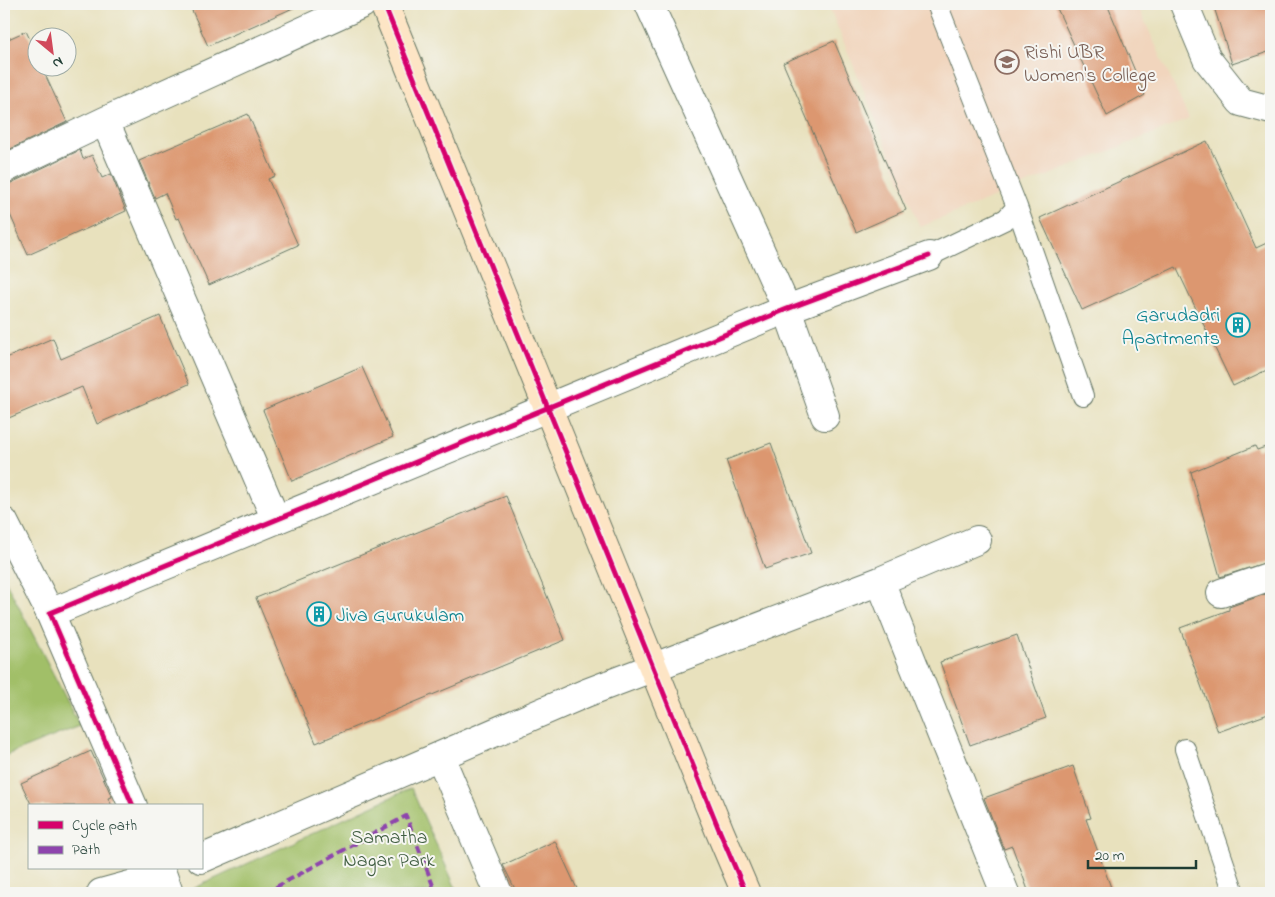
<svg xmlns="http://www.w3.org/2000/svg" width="1275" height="897" viewBox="0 0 1275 897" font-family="'Indie Flower',sans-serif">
  <rect width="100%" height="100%" fill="#f6f6f2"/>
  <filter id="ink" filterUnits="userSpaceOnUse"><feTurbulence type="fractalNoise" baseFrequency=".02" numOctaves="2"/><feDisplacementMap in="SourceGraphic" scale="10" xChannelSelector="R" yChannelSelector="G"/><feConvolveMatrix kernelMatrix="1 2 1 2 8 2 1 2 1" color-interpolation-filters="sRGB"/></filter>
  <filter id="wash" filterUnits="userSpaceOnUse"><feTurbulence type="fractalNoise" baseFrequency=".0096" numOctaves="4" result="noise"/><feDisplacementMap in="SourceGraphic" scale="20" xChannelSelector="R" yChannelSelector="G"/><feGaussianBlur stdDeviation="1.12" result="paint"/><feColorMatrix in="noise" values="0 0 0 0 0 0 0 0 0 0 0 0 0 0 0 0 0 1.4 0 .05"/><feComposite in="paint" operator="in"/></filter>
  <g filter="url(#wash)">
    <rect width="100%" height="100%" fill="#e8e1bd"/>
    <path fill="#f1d5bd" d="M 828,4 L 1137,4 L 1189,119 L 920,227 Z"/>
    <path fill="#a1bf67" stroke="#607e4e" d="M 4,578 L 80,726 L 4,756 Z
      M 411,788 L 458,893 L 186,893 L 186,892 Z"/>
    <g id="blocks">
      <path fill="#dc976f" d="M 189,4 L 302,4 L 208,46 Z
        M 1055,4 L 1107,4 L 1145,95 L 1107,116 Z
        M 1213,4 L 1271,4 L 1271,51 L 1232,64 Z
        M 26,31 L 38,57 L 38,68 L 42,68 L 67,122 L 4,152 L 4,41 Z
        M 834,41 L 906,210 L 856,232 L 783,63 Z
        M 248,114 L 275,176 L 268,179 L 298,245 L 209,285 L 179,218 L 176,219 L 165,193 L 155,198 L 139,161 Z
        M 1207,141 L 1256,248 L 1271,241 L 1271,368 L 1233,386 L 1176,267 L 1082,310 L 1040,218 Z
        M 80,150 L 83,159 L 92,155 L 102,178 L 111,174 L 126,211 L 28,255 L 4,201 L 4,184 L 11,183 Z
        M 160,316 L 189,384 L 97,424 L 82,387 L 4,420 L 4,359 L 53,338 L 61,359 Z
        M 362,367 L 393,437 L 292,481 L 263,410 Z
        M 771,443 L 811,553 L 765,569 L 726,460 Z
        M 1271,445 L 1271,561 L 1220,577 L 1191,472 L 1255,446 L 1257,450 Z
        M 506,496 L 565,640 L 316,743 L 256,598 Z
        M 1271,592 L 1271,713 L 1218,732 L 1180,628 L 1229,610 L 1229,607 Z
        M 1017,635 L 1046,718 L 970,745 L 940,662 Z
        M 91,751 L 112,797 L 108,798 L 112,806 L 32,806 L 21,783 Z
        M 1073,766 L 1091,818 L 1086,819 L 1113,893 L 1029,893 L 1012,846 L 1004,849 L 984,798 Z
        M 555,841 L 579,893 L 517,893 L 503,865 Z"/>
    </g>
  </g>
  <g filter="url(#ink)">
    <use href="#blocks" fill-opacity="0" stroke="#657664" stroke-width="1"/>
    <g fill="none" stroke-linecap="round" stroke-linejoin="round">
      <g stroke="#657664" stroke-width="22">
        <path id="lane" d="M 1017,207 L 1083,396
          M 929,256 L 1006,219 L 1017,207 L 937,4
          M 1185,749 L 1234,893"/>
      </g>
      <g stroke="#657664" stroke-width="30">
        <path id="street" d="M 649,4 L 787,309 L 825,416
          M 1184,4 L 1207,59 L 1241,102 L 1271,110
          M 105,121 L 276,520
          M 4,169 L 105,121 L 362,4
          M 4,522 L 50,613
          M 880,581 L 1005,893
          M 1221,593 L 1271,576
          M 440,756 L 498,893
          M 133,806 L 50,613 L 787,309 L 929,256
          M 201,859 L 586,693 L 880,581 L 977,540
          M 101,893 L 163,876 L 169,893"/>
      </g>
      <g stroke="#657664" stroke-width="30">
        <path id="secondary" d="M 384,4 L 720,832 L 746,893"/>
      </g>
      <use href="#lane" stroke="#fff" stroke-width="20"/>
      <use href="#street" stroke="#fff" stroke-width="28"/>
      <use href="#secondary" stroke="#fde5c5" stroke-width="28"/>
      <path stroke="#8e44ad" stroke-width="4" stroke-dasharray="8 4" stroke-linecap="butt" d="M 265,893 L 406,816 L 436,893"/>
      <g stroke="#f6f6f2" stroke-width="8">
        <path id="cycleway" d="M 384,4 L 720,832 L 746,893
          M 133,806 L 50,613 L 787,309 L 929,256"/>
      </g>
      <use href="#cycleway" stroke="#d6006c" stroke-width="5"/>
    </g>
  </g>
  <defs>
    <g id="university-ring" transform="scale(1.25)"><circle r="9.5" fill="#f6f6f2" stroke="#8d6e63" stroke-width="1.5"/><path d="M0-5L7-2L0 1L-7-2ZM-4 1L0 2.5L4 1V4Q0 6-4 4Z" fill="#8d6e63"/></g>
    <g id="building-ring" transform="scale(1.25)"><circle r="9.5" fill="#f6f6f2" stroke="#0f9aa8" stroke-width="1.5"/><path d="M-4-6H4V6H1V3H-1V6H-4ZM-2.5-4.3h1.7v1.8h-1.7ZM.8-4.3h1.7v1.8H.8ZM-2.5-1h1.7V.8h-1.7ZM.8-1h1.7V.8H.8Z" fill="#0f9aa8"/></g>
  </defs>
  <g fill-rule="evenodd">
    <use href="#university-ring" x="1007" y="62"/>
    <use href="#building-ring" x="1238" y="325"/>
    <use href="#building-ring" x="319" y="614"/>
  </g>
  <g text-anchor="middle" stroke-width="4" stroke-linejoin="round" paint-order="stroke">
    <g font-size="20" fill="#785e54" stroke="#f6f6f2" text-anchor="start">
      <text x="1024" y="58">Rishi UBR<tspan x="1024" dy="23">Women's College</tspan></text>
    </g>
    <g font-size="20" fill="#0d838f" stroke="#f6f6f2" text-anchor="end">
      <text x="1220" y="321">Garudadri<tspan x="1220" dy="23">Apartments</tspan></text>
      <text x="336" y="621" text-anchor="start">Jiva Gurukulam</text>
    </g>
    <g font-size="20" fill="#405e41" stroke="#f6f6f2">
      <text x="389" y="843">Samatha<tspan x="389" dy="23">Nagar Park</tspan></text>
    </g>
  </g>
  <rect width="1275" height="897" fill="none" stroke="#f6f6f2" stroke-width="20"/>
  <rect x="28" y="804" width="175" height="65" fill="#f6f6f2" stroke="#a0aca6"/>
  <rect x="38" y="821" width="25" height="8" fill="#d6006c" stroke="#a0aca6"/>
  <text x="72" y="830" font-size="15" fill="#1f3d34">Cycle path</text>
  <rect x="38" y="846" width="25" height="8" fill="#8e44ad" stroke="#a0aca6"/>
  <text x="72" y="854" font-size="15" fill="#1f3d34">Path</text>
  <g transform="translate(52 52) rotate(151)"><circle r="24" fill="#f6f6f2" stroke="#a0aca6"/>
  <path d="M0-4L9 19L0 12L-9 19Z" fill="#d1495b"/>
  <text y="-8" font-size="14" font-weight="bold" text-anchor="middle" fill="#1f3d34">N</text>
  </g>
  <path d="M1088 860v8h108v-8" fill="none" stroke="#1f3d34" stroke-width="2.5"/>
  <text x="1095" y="860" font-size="15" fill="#1f3d34" stroke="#f6f6f2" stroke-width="4" paint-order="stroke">20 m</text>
</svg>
